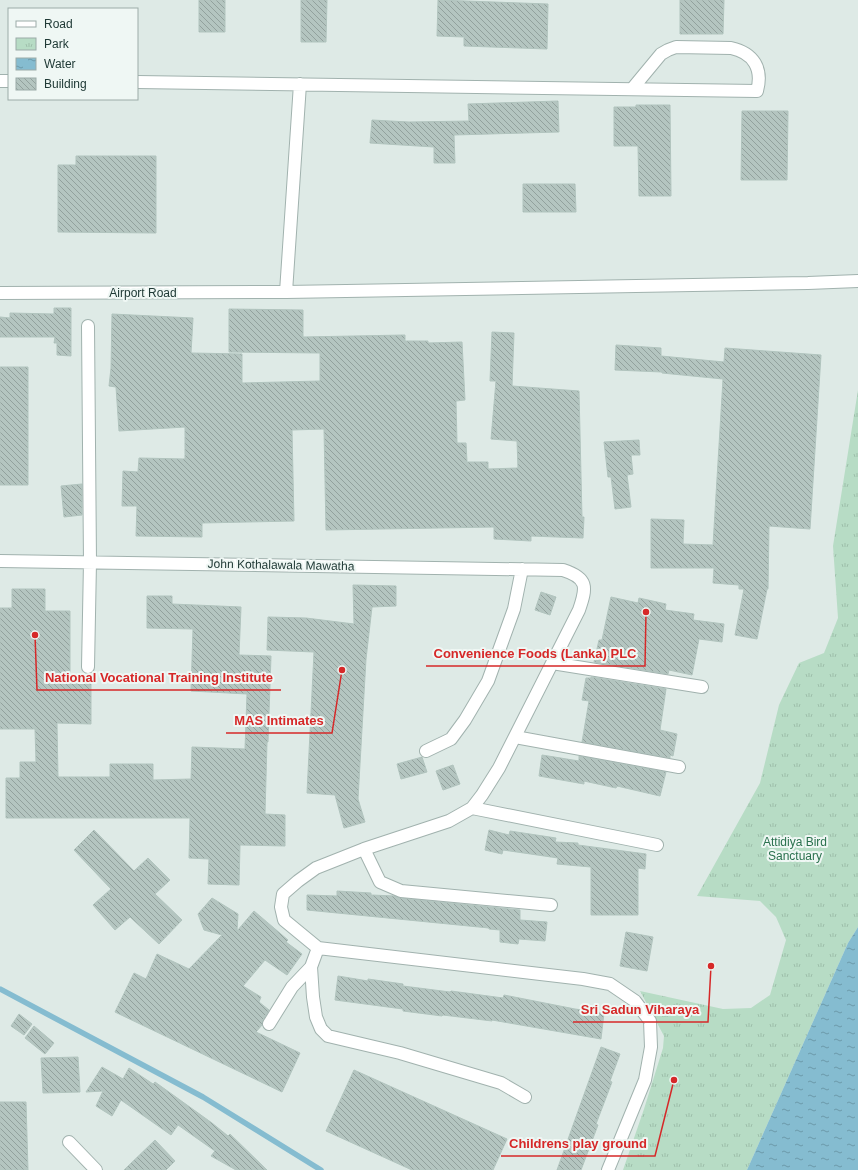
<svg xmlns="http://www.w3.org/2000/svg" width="858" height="1170" viewBox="0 0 858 1170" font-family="Helvetica,sans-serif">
  <defs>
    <pattern id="park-tufts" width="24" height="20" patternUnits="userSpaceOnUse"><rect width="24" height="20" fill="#b7dcc5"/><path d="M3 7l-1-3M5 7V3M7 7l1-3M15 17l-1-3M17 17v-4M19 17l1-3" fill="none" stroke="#9dbeaa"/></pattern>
    <pattern id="water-ripples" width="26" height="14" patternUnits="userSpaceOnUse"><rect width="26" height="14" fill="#85bcd0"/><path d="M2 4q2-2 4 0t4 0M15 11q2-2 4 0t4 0" fill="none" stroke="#6c9aaa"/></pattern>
    <pattern id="building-back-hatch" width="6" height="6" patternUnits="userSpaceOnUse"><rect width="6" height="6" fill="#b4c5c0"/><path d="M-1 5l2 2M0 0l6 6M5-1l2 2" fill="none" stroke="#92a19d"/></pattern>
  </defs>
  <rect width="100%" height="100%" fill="#deeae6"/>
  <path fill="url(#park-tufts)" d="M 858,390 L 858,927 L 848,943 L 747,1170 L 623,1170 L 644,1109 L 663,1048 L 664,1036 L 640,991 L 723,1009 L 751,1008 L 770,995 L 786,940 L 776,917 L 760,901 L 697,896 L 760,783 L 779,705 L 799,663 L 824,653 L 838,618 L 833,546 Z"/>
  <path fill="url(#water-ripples)" d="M 858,927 L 858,1170 L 747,1170 L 848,943 Z"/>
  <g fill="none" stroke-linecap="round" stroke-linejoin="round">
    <path stroke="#85bcd0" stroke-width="5.5" d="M 0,989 L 203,1097 L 321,1170"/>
  </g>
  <path fill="url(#building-back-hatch)" stroke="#b1c4be" d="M 199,0 L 225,0 L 225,32 L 199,32 Z
    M 301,0 L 327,0 L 326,42 L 301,42 Z
    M 438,0 L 548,4 L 547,49 L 464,46 L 464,37 L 437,36 Z
    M 680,0 L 724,0 L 723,34 L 680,34 Z
    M 558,101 L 559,132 L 454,135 L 455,163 L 434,163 L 434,147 L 370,143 L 372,120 L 409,122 L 469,121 L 468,104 Z
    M 636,105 L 670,105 L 671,196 L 639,196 L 638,146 L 614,146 L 614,107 L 636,107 Z
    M 742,111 L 788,111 L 787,180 L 741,180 Z
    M 76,156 L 156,156 L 156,233 L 58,232 L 58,165 L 76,165 Z
    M 523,184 L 575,184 L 576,212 L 523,212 Z
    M 54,308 L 71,308 L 71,356 L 57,355 L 57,343 L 54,343 L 55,337 L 0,337 L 0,317 L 10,318 L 10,313 L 54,314 Z
    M 229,309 L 303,310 L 303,337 L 405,335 L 405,341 L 428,341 L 428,343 L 462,342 L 465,400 L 456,401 L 457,443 L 466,443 L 467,462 L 488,462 L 488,469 L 518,468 L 517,441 L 491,439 L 496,381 L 490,381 L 492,332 L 514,333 L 512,386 L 579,391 L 582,517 L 584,517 L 583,538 L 531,536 L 531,541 L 494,539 L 494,527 L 326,530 L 324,429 L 292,430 L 294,521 L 202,523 L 202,537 L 136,536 L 137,506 L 122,506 L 123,471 L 138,472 L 139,458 L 185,459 L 185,427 L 119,431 L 116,387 L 109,386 L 111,368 L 112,314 L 193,318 L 191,353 L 242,354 L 242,383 L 320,381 L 320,353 L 229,352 Z
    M 616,345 L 661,348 L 661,356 L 724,362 L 725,348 L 821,355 L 810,529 L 769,526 L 768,589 L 767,589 L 757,639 L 735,635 L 744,589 L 739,589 L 739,585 L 713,583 L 714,568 L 651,568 L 651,519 L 684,520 L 683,544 L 713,545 L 723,379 L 662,373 L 662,372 L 615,370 Z
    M 0,367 L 28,367 L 28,485 L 0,485 Z
    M 639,440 L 640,455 L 631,455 L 633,474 L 627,475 L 631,507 L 615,509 L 611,477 L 608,477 L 604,442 Z
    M 82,484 L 82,515 L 64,517 L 61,486 Z
    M 353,585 L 396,586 L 396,606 L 372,607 L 366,659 L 358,799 L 365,822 L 344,828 L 335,795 L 307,793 L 314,652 L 267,650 L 268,617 L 306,618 L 354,624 Z
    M 12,589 L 45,589 L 45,611 L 70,611 L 70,676 L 91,676 L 91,724 L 57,723 L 58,777 L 110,777 L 110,764 L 153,764 L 153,780 L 191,779 L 192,747 L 245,749 L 247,694 L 191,691 L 193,629 L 147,628 L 147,596 L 172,596 L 172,604 L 241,607 L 239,655 L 271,656 L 268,742 L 267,742 L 265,814 L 285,815 L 285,846 L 240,845 L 239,885 L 208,884 L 209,859 L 189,858 L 190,818 L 6,818 L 6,778 L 20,778 L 20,762 L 36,762 L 35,729 L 0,729 L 0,608 L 12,608 Z
    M 541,592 L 556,597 L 550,615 L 535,610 Z
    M 611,597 L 638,603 L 639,598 L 666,604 L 665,610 L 694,614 L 693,620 L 724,624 L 722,642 L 699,639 L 692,675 L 669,670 L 668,674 L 594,662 L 599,640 L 602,640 Z
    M 591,677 L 666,689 L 660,730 L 677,734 L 673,756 L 670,755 L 670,758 L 582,742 L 589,701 L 582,700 L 586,678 L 591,678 Z
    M 542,755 L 579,761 L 579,756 L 666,772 L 660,796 L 617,786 L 616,788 L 584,781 L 584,784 L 539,776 Z
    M 422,757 L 427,772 L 401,779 L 397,764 Z
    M 453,765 L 460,784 L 443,790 L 436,771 Z
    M 94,830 L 134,871 L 148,858 L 170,880 L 155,894 L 182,920 L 159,944 L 130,917 L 115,930 L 93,905 L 111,889 L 74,850 Z
    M 489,830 L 509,835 L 510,831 L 556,838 L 555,842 L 578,843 L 578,845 L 646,854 L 645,869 L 638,868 L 638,915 L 591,915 L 591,867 L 557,864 L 558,858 L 503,850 L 502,854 L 485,850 Z
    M 337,891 L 371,893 L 371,895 L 395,896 L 400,898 L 520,910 L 520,920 L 547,922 L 545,941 L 519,939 L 518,944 L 500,942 L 500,930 L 489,929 L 489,928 L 307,910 L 307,895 L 337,896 Z
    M 212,898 L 238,914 L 237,931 L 254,911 L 288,940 L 286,942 L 302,954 L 287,975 L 265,960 L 243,986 L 261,997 L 259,1002 L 269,1010 L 263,1020 L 262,1025 L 256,1032 L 300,1053 L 282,1092 L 115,1012 L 134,973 L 146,979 L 157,954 L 189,969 L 222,935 L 204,930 L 198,914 Z
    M 626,932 L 653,937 L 647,971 L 620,966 Z
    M 338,976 L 368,981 L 368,979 L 403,984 L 403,986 L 450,992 L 451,991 L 503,998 L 504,995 L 575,1009 L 604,1013 L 601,1039 L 492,1020 L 492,1021 L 443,1015 L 442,1016 L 403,1011 L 403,1009 L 335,1000 Z
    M 19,1014 L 32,1024 L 24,1035 L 11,1026 Z
    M 34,1026 L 54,1043 L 45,1054 L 25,1038 Z
    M 601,1047 L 620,1054 L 610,1081 L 612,1082 L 596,1124 L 598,1125 L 581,1170 L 557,1170 Z
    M 78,1057 L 80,1092 L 43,1093 L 41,1058 Z
    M 102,1067 L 123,1079 L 129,1068 L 153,1084 L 155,1082 L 212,1123 L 228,1136 L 230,1134 L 267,1170 L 236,1170 L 211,1156 L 215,1151 L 178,1125 L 171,1135 L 121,1100 L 112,1116 L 96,1106 L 103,1091 L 86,1092 Z
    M 354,1070 L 507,1139 L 493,1170 L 412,1170 L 326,1131 Z
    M 0,1102 L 26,1102 L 28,1170 L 0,1170 Z
    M 155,1140 L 175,1161 L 166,1170 L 124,1170 Z"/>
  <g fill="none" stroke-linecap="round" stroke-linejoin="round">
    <g stroke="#a1b2ae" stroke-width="14">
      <path id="minor" d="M 0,81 L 9,81
        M 137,82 L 757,91 C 763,69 754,53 731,48 L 676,47 L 668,50 L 661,54 L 632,89
        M 286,292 L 300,84
        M 0,293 L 286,292 L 808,283 L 858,281
        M 88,326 L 90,562 L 88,667
        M 0,561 L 563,570 C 588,578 587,587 579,610 L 499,768 L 482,795 L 472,808 L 449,821 L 364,849 L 316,868 L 298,881 L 283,894 L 281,907 L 284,920 L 318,948 L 583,979 L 610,984 L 635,1001 L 650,1021 L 651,1047 L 645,1080 L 608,1170
        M 552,663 L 702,687
        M 515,737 L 679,767
        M 426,751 L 451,739 L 465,720 L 488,681 L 514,609 L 522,569
        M 472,808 L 657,845
        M 364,849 L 380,882 L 401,891 L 551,905
        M 318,948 L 311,967 L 313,997 L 316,1017 L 321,1029 L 328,1036 L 400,1053 L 501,1083 L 525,1097
        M 269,1024 L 292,987 L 311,967
        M 69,1142 L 96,1170"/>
    </g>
    <use href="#minor" stroke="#fff" stroke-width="12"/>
  </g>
  <g text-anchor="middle" stroke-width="4" stroke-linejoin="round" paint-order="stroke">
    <g font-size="12" fill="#203a36" stroke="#eff7f4">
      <text x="143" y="297">Airport Road</text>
      <text transform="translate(281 565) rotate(1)" y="4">John Kothalawala Mawatha</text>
    </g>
    <g font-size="12" fill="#2a714e" stroke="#eff7f4">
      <text x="795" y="846">Attidiya Bird<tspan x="795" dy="14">Sanctuary</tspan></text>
    </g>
  </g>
  <path fill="none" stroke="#d62828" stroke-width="1.5" d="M646 612L645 666H426M35 635L37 690H281M342 670L332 733H226M711 966L708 1022H573M674 1080L655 1156H501"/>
  <g fill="#d62828" stroke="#eff7f4" stroke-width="1.5">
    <circle cx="646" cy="612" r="4"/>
    <circle cx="35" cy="635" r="4"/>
    <circle cx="342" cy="670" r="4"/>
    <circle cx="711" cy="966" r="4"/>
    <circle cx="674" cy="1080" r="4"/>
  </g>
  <g font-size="13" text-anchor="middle" font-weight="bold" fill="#d62828" stroke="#eff7f4" stroke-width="4" stroke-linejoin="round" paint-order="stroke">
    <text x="535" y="658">Convenience Foods (Lanka) PLC</text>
    <text x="159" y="682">National Vocational Training Institute</text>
    <text x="279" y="725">MAS Intimates</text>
    <text x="640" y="1014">Sri Sadun Viharaya</text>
    <text x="578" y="1148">Childrens play ground</text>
  </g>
  <rect x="8" y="8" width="130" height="92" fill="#eff7f4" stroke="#9caba8"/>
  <rect x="16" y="21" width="20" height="6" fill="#ffffff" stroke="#9caba8"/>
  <text x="44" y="28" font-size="12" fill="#203a36">Road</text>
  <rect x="16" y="38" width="20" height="12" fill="url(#park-tufts)" stroke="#9caba8"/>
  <text x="44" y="48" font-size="12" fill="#203a36">Park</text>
  <rect x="16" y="58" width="20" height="12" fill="url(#water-ripples)" stroke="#9caba8"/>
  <text x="44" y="68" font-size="12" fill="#203a36">Water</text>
  <rect x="16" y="78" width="20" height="12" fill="url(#building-back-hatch)" stroke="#9caba8"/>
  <text x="44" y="88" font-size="12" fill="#203a36">Building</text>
</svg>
